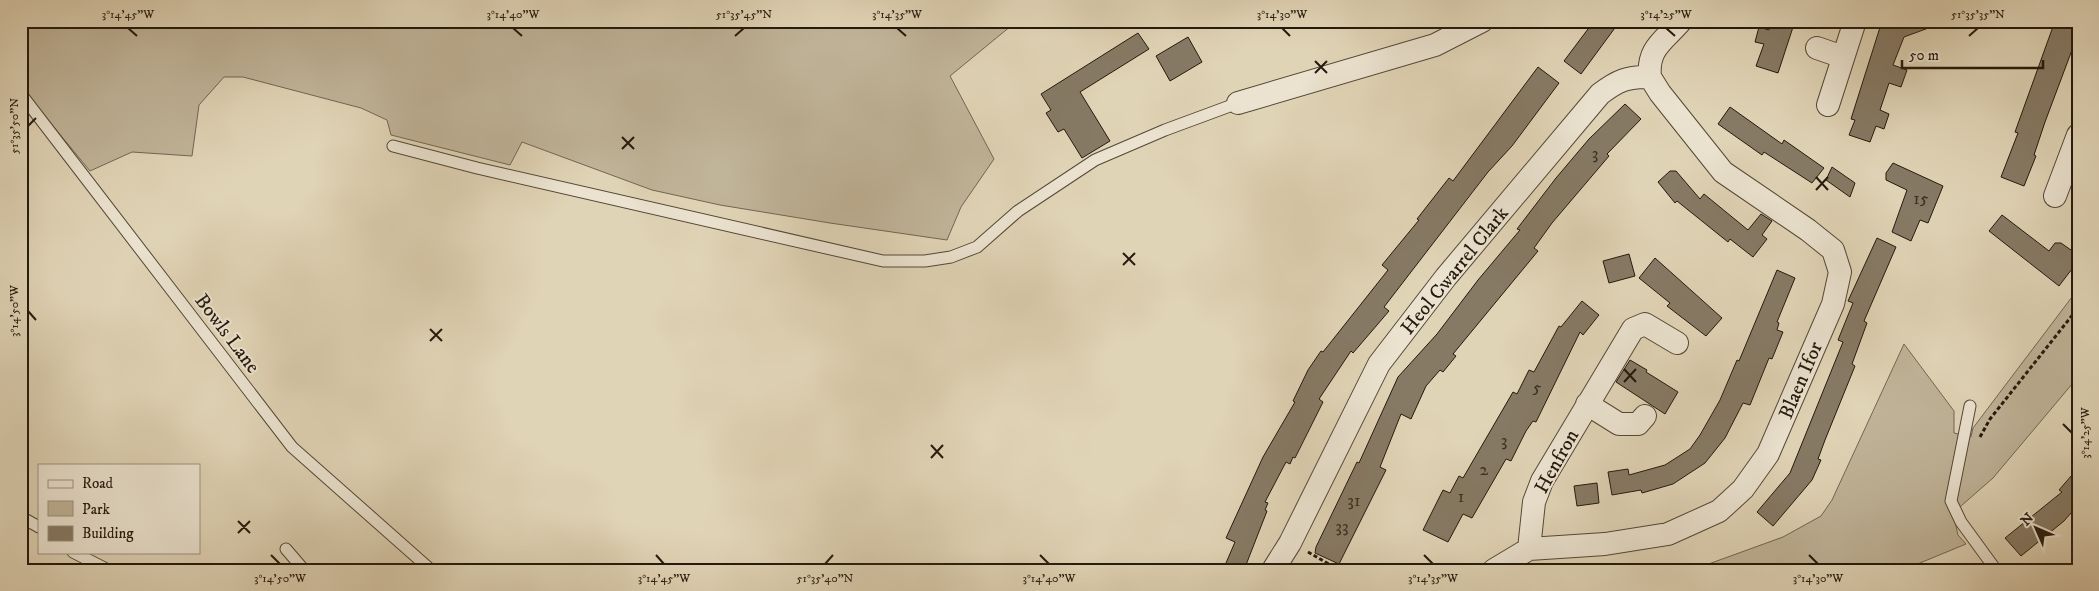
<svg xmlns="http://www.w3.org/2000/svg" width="2099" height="591" viewBox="0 0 2099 591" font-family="'IM FELL DW Pica',serif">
  <rect width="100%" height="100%" fill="#e0d4b6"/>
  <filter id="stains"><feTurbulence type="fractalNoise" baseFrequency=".004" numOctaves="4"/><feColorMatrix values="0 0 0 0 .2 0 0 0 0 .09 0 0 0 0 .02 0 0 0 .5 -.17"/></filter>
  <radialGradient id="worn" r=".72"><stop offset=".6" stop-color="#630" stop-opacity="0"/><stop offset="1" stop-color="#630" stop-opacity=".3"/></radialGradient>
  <path fill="#c0b499" stroke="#726653" d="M 21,21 L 1017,21 L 950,76 L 994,159 L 961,207 L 947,240 L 830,223 L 720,205 L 652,190 L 522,142 L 510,165 L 391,135 L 387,120 L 361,108 L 243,77 L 224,77 L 199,105 L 192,156 L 132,152 L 90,171 L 21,87 Z
    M 2078,289 L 2078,377 L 1993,478 L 1953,513 L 1958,535 L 1966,544 L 1903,570 L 1692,570 L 1783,537 L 1821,516 L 1832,500 L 1904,344 L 1954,411 L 1954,433 L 1971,437 L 1973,428 Z"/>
  <path fill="#867a65" stroke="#24190d" d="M 1594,21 L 1620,21 L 1581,74 L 1564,61 Z
    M 1772,21 L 1795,21 L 1778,73 L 1756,66 L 1764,44 L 1755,42 L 1759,27 L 1769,30 Z
    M 1882,21 L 1942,23 L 1904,37 L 1893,65 L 1907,70 L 1901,87 L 1889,83 L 1880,110 L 1889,114 L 1884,129 L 1876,126 L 1870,142 L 1849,135 L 1855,120 L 1851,119 Z
    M 2055,21 L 2078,21 L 2078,34 L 2045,122 L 2034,155 L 2036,156 L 2024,186 L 2001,177 L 2018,133 L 2015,132 Z
    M 1138,33 L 1149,49 L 1080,92 L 1110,141 L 1082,158 L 1064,129 L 1058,132 L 1046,113 L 1051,110 L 1041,94 Z
    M 1188,37 L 1202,62 L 1170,81 L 1156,56 Z
    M 1538,67 L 1559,83 L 1512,146 L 1488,172 L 1384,307 L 1389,311 L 1353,353 L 1351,351 L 1319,399 L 1323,402 L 1295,458 L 1293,457 L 1290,464 L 1286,462 L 1265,502 L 1268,503 L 1265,510 L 1267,511 L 1244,570 L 1223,570 L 1235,542 L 1226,538 L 1263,457 L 1295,402 L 1293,401 L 1308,370 L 1321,351 L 1323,352 L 1388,270 L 1382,265 L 1419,220 L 1417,219 L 1449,178 L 1453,181 Z
    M 1625,104 L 1641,119 L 1607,154 L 1609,156 L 1552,223 L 1534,248 L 1538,251 L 1453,354 L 1456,356 L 1443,372 L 1440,370 L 1426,386 L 1411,419 L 1401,414 L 1380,467 L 1386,470 L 1339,564 L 1315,553 L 1316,547 L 1357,462 L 1359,463 L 1398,377 L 1437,334 L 1478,280 L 1520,230 L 1517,229 L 1556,178 L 1589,139 Z
    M 1730,107 L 1782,144 L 1784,140 L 1824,168 L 1812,183 L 1764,152 L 1762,155 L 1718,124 Z
    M 1893,163 L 1943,186 L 1928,223 L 1920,220 L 1911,241 L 1892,232 L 1907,190 L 1886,180 L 1886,173 Z
    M 1832,167 L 1855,183 L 1850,197 L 1826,180 Z
    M 1670,171 L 1676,171 L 1700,199 L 1704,194 L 1748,230 L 1761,214 L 1772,221 L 1762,235 L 1767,239 L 1753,257 L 1730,239 L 1728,242 L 1677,201 L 1675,203 L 1658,182 Z
    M 2002,215 L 2049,251 L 2055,243 L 2061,243 L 2078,255 L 2078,261 L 2059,286 L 1989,231 Z
    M 1877,238 L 1896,247 L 1864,321 L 1867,323 L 1852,364 L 1855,366 L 1825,440 L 1818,459 L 1821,460 L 1812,480 L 1773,526 L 1757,512 L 1790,473 L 1843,342 L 1838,340 L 1853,303 L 1848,301 Z
    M 1629,254 L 1635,276 L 1609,283 L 1603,261 Z
    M 1655,258 L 1722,318 L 1706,336 L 1667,306 L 1670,303 L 1639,278 Z
    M 1777,270 L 1795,278 L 1777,322 L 1779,323 L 1777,330 L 1783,332 L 1772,359 L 1769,358 L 1750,405 L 1743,403 L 1725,438 L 1705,463 L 1673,484 L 1642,493 L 1641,490 L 1612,495 L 1608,472 L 1628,469 L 1629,475 L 1665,465 L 1690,449 L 1700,435 L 1720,400 L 1737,360 L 1739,361 Z
    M 1582,301 L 1599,315 L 1583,335 L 1580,332 L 1536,422 L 1533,421 L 1526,431 L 1511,461 L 1506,459 L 1472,518 L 1463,514 L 1448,542 L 1423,530 L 1443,490 L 1450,493 L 1459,476 L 1463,478 L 1513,392 L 1517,394 L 1529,370 L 1534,372 L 1559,326 L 1561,327 Z
    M 1630,360 L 1647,370 L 1646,372 L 1678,392 L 1665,414 L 1616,382 Z
    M 2078,468 L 2078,505 L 2064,521 L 2021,556 L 2005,538 L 2062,492 L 2059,490 Z
    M 1597,483 L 1599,503 L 1577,506 L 1574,486 Z"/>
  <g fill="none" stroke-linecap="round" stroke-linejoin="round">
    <g stroke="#534837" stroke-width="13">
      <path id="lane" d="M 21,94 L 292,447 L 431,570
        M 393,146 L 477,168 L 883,261 L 925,261 L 951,257 L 977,247 L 1018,211 L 1095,160 L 1165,130 L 1238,103
        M 1970,406 L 1951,501 L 1961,522 L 1996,570
        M 21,517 L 39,527
        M 286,549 L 304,570
        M 73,552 L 108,570"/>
    </g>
    <g stroke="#534837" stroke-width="24">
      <path id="street" d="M 1817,48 L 1843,57
        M 1238,103 L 1435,45 L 1482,21
        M 1828,105 L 1855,21
        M 2055,196 L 2078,135
        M 1587,404 L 1619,424 L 1638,424 L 1645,416
        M 1529,549 L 1534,502 L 1542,481 L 1633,329 L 1645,324 L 1677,343
        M 1273,570 L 1290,543 L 1379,364 L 1446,277 L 1600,94 C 1617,81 1628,76 1650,77 C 1647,48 1664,41 1681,21
        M 1494,570 L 1529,549 L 1605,544 L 1668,534 L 1719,511 L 1743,489 L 1768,454 L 1833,304 L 1840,272 L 1833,250 L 1808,230 L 1723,172 L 1660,93 L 1650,77"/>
    </g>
    <path stroke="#24190d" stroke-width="3" stroke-dasharray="4 2.5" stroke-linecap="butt" d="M 1980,437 L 1990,419 L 2078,308
      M 1308,552 L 1339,570"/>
    <use href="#lane" stroke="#ebe3d0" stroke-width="11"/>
    <use href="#street" stroke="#ebe3d0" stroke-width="22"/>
  </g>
  <path fill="none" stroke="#24190d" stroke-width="2" d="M 128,28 L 137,36M 513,28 L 522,36M 897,28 L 906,36M 1282,28 L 1290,36M 1666,28 L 1675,36M 735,36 L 744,28M 1969,36 L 1978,28M 1315,61 L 1327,73M 1315,73 L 1327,61M 28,126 L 36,118M 622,137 L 634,149M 622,149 L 634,137M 1816,177 L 1828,190M 1816,190 L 1828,177M 1123,253 L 1135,265M 1123,265 L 1135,253M 28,311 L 36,320M 430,329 L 442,341M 430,341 L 442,329M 1624,369 L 1636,382M 1624,382 L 1636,369M 2063,424 L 2072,433M 931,445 L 943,458M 931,458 L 943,445M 238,521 L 250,533M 238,533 L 250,521M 271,555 L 280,564M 656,555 L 664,564M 1040,555 L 1049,564M 1424,555 L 1433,564M 1809,555 L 1818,564M 825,564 L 833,555"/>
  <g text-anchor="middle" stroke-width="4" stroke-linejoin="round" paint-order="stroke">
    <g font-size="18" fill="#3c3123">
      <text x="1595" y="159">3</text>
      <text x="1921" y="204">15</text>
      <text x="1537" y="393">5</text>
      <text x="1504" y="446">3</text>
      <text x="1484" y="475">2</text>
      <text x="1461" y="502">1</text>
      <text x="1354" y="506">31</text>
      <text x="1342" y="532">33</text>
    </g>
    <g font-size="20" fill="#24190d" stroke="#ebe3d0">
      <text transform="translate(1454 270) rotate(-51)" y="7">Heol Cwarrel Clark</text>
      <text transform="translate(228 333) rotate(53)" y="7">Bowls Lane</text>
      <text transform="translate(1800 380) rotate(-67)" y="7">Blaen Ifor</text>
      <text transform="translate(1556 461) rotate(-61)" y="7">Henfron</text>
    </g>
  </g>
  <rect width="2099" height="591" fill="none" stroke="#e0d4b6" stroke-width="55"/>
  <rect x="38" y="464" width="162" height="90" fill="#ebe3d0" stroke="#9b9282"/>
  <rect x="48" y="480" width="25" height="8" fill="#ebe3d0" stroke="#9b9282"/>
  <text x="82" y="488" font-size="15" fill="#24190d">Road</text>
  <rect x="48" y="501" width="25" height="15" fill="#c0b499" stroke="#9b9282"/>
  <text x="82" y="514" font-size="15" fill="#24190d">Park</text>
  <rect x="48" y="526" width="25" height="15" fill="#867a65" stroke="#9b9282"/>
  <text x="82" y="538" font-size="15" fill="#24190d">Building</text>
  <g transform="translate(2036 528) rotate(315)" stroke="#ebe3d0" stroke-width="4" paint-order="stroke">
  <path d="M0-4L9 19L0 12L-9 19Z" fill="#24190d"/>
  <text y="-8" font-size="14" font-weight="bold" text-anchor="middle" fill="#24190d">N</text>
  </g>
  <path d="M1902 60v8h141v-8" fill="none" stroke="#24190d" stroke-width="2.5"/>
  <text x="1909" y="60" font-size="15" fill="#24190d" stroke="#ebe3d0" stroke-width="4" paint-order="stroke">50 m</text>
  <rect x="28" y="28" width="2044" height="536" fill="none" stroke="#24190d" stroke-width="2"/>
  <g font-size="12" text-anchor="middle" fill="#24190d">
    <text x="128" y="18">3°14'45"W</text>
    <text x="513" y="18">3°14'40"W</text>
    <text x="744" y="18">51°35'45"N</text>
    <text x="897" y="18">3°14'35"W</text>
    <text x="1282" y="18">3°14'30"W</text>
    <text x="1666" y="18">3°14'25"W</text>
    <text x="1978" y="18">51°35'35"N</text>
    <text transform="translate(14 126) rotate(-90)" y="4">51°35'50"N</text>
    <text transform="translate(14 311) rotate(-90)" y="4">3°14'50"W</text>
    <text transform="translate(2085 433) rotate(-90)" y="4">3°14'25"W</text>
    <text x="280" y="582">3°14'50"W</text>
    <text x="664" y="582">3°14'45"W</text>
    <text x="825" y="582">51°35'40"N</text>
    <text x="1049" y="582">3°14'40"W</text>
    <text x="1433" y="582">3°14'35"W</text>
    <text x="1818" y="582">3°14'30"W</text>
  </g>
  <rect width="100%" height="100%" filter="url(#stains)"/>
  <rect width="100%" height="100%" fill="url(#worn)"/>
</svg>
